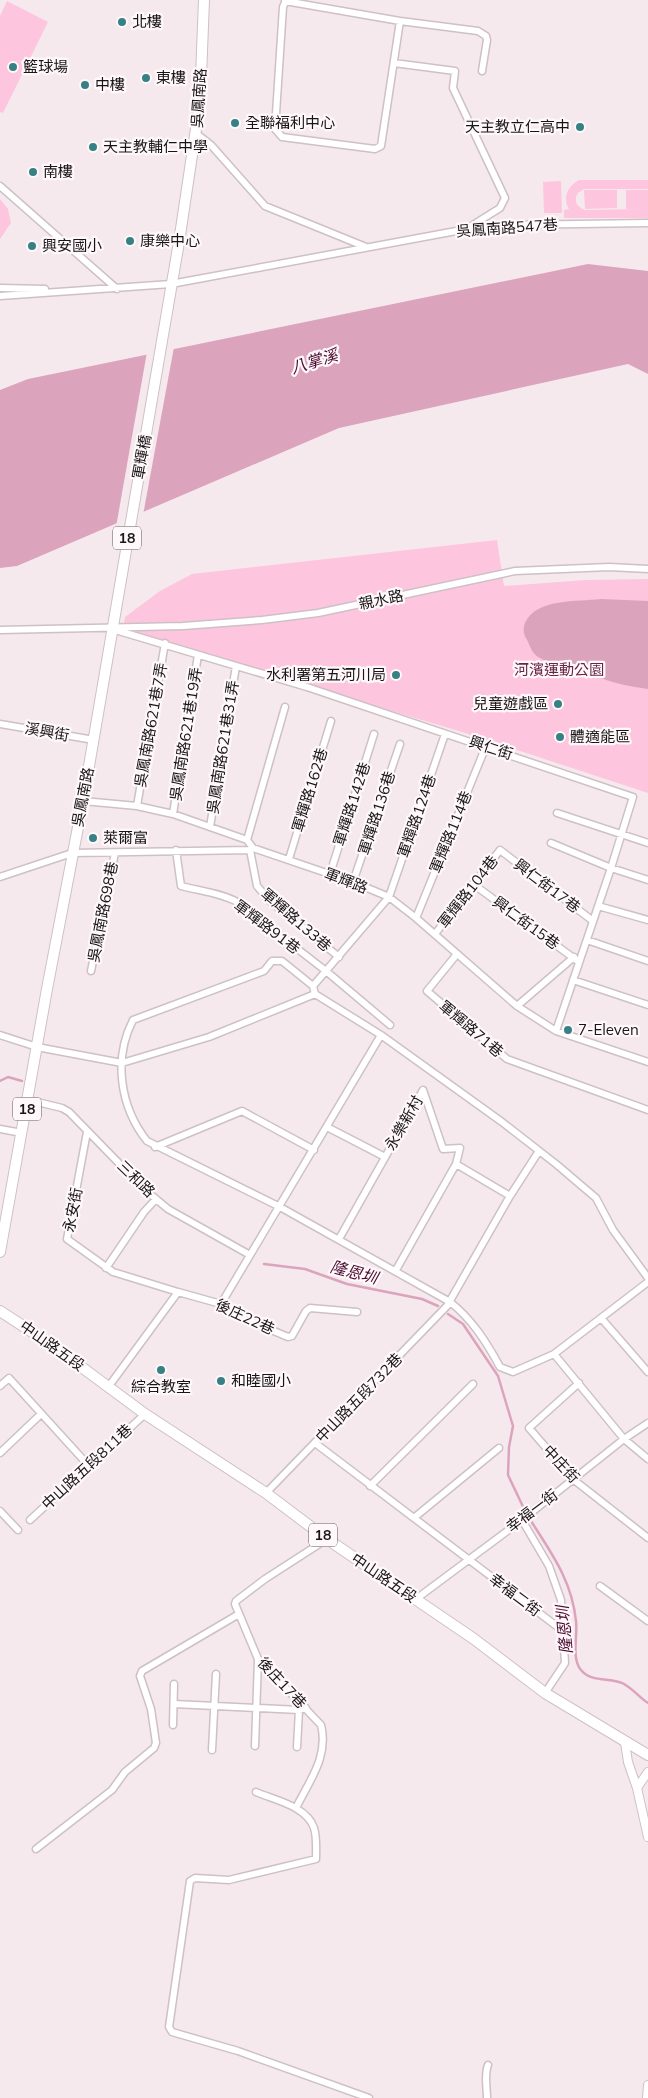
<svg xmlns="http://www.w3.org/2000/svg" width="648" height="2098" viewBox="0 0 648 2098" font-family="Mulish,'Noto Sans TC',sans-serif">
  <rect width="100%" height="100%" fill="#f6e9ee"/>
  <path fill="#fec5de" d="M 7,1 L 48,22 L 3,113 L 0,112 L 0,16 Z
    M 579,180 L 648,180 L 648,189 L 584,189 L 578,193 C 573,201 577,207 585,210 L 646,209 L 626,209 L 626,190 L 648,190 L 648,218 L 564,218 L 564,210 L 569,209 C 562,198 568,186 579,180 Z
    M 561,181 L 562,213 L 544,213 L 543,182 Z
    M 584,190 L 617,190 L 617,208 L 585,209 Z
    M 0,199 L 8,209 L 11,223 L 0,239 Z
    M 497,540 L 504,586 L 586,580 L 648,579 L 648,793 L 462,732 L 123,630 L 125,617 L 160,591 L 192,574 Z"/>
  <path fill="#dba4bc" d="M 588,264 L 648,271 L 648,374 L 628,364 L 339,428 L 17,566 L 0,568 L 0,390 L 28,379 Z
    M 601,599 L 648,601 L 648,689 C 633,687 618,684 603,679 C 597,677 592,673 585,672 C 570,668 552,665 538,657 C 531,652 530,645 526,638 C 523,633 523,628 525,623 C 536,598 577,602 601,599 Z"/>
  <path fill="#f6e9ee" d="M 174,347 L 143,515 L 116,527 L 147,352 Z"/>
  <g fill="none" stroke-linecap="round" stroke-linejoin="round">
    <path stroke="#dba4bc" stroke-width="2.5" d="M 0,1081 L 8,1077 L 22,1081
      M 264,1264 L 305,1269 L 347,1284 L 422,1299 L 438,1306
      M 448,1314 L 463,1324 L 498,1376 L 513,1426 L 509,1447 L 508,1475 L 527,1515
      M 531,1521 C 552,1554 572,1581 576,1621 C 578,1636 571,1658 581,1670 C 591,1683 612,1677 624,1684 C 633,1689 640,1698 648,1703"/>
    <g stroke="#cdc1c6" stroke-width="9">
      <path id="minor" d="M 286,0 L 283,7 L 275,129 L 282,137 L 375,149 L 381,146 L 400,21
        M 285,1 L 400,21 L 478,31 L 486,36 L 487,40 L 482,71
        M 394,63 L 455,71 L 453,88 L 505,198 L 500,208 L 468,228
        M 197,134 L 211,145 L 265,206 L 366,247
        M 0,186 L 117,289
        M 0,288 L 45,289
        M 0,296 L 171,284 L 467,229 L 506,225 L 648,223
        M 112,629 L 307,687 L 633,797 L 611,868 L 556,1031
        M 0,630 L 183,626 L 262,620 L 318,613 L 515,571 L 609,567 L 648,569
        M 0,724 L 94,740
        M 83,801 L 137,806 L 173,814 L 247,840 L 253,848
        M 137,806 L 165,643
        M 557,813 L 648,843
        M 173,814 L 198,655
        M 210,827 L 236,666
        M 247,840 L 285,707
        M 551,843 L 611,868 L 648,880
        M 176,850 L 181,886 C 200,891 221,893 237,902 L 326,971 L 390,1025
        M 250,850 L 257,886 L 270,901 L 339,957
        M 289,859 L 331,721
        M 330,874 L 374,734
        M 0,877 L 72,853 L 250,850 L 253,848 L 353,882 L 389,897 L 416,918 L 517,1006 L 556,1031 L 648,1062
        M 353,882 L 400,744
        M 473,884 L 579,962
        M 598,906 L 648,920
        M 416,918 L 486,746
        M 435,934 L 500,850 L 593,921
        M 587,940 L 648,961
        M 457,954 L 427,991 L 507,1059 L 648,1110
        M 91,971 L 115,853
        M 573,980 L 648,1005
        M 313,986 L 389,897 L 445,734
        M 517,1006 L 574,957
        M 0,1035 L 37,1047 L 122,1063 L 209,1037 L 315,994
        M 29,1100 L 62,1108 L 69,1112 L 144,1189 L 168,1209 L 250,1255
        M 327,1127 L 385,1157
        M 0,1129 L 22,1133
        M 87,1132 L 67,1239 L 113,1272 L 178,1292
        M 155,1147 L 242,1111 L 314,1150
        M 339,1239 L 423,1090 L 443,1149 L 460,1148 L 456,1164 L 510,1196
        M 106,1268 L 144,1212 L 156,1199
        M 396,1270 L 456,1164
        M 648,1282 L 554,1354 L 624,1439 L 648,1459
        M 221,1304 L 381,1035
        M 601,1318 L 648,1372
        M 554,1354 L 513,1372 L 500,1367 C 487,1343 472,1319 450,1302 L 280,1207 L 147,1141 C 120,1107 113,1059 133,1020 L 264,971 L 272,961 L 282,961 L 313,986 L 315,994 L 381,1035 L 502,1122 L 556,1164 L 596,1198 L 613,1230 L 648,1278
        M 579,1383 L 529,1428 L 574,1480 L 648,1538
        M 0,1386 L 9,1378 L 89,1466
        M 109,1386 L 178,1292 L 221,1304 L 231,1313 L 288,1337 L 292,1336 L 306,1311 L 310,1308 L 357,1312
        M 315,1443 L 563,1631
        M 0,1453 L 41,1414
        M 370,1486 L 473,1384
        M 266,1493 L 447,1306 L 510,1196 L 539,1151
        M 0,1511 L 18,1530
        M 415,1517 L 499,1448
        M 30,1520 L 145,1414
        M 522,1520 L 549,1566 L 561,1600 L 565,1663 L 545,1693
        M 600,1586 L 648,1621
        M 416,1599 L 522,1520 L 624,1439 L 648,1423
        M 174,1704 L 299,1710 L 306,1708
        M 173,1725 L 174,1684
        M 255,1746 L 258,1659
        M 297,1747 L 299,1710
        M 212,1750 L 216,1674
        M 256,1792 C 274,1800 307,1806 314,1828 C 317,1837 316,1849 316,1859 L 229,1880 L 195,1878 L 190,1881 L 169,2027 L 172,2032 L 238,2051 L 369,2098
        M 296,1808 C 309,1781 329,1757 321,1725 L 258,1659 L 235,1604 L 236,1601 L 265,1579 L 327,1539
        M 36,1849 L 112,1790 L 125,1772 L 154,1748 L 156,1743 L 151,1709 L 140,1676 L 142,1671 L 239,1614
        M 487,2098 C 487,2087 484,2075 488,2065"/>
    </g>
    <g stroke="#cdc1c6" stroke-width="10">
      <path id="tertiary" d="M 625,1743 L 628,1762 L 637,1788 L 648,1837
        M 637,1788 L 648,1772
        M 647,2098 L 648,2085"/>
    </g>
    <g stroke="#cdc1c6" stroke-width="12">
      <path id="primary" d="M 0,1252 L 47,989 L 83,801 L 179,242 L 200,102 L 204,0
        M 0,1311 L 49,1343 L 145,1414 L 266,1493 L 327,1539 L 474,1639 L 545,1693 L 648,1755"/>
    </g>
    <use href="#minor" stroke="#fff" stroke-width="6"/>
    <use href="#tertiary" stroke="#fff" stroke-width="8"/>
    <use href="#primary" stroke="#fff" stroke-width="10"/>
  </g>
  <g fill="#378084" stroke="#fef8fb" stroke-width="2">
    <circle cx="122" cy="22" r="5"/>
    <circle cx="13" cy="67" r="5"/>
    <circle cx="146" cy="78" r="5"/>
    <circle cx="85" cy="85" r="5"/>
    <circle cx="235" cy="123" r="5"/>
    <circle cx="580" cy="127" r="5"/>
    <circle cx="93" cy="147" r="5"/>
    <circle cx="33" cy="172" r="5"/>
    <circle cx="130" cy="241" r="5"/>
    <circle cx="32" cy="246" r="5"/>
    <circle cx="396" cy="675" r="5"/>
    <circle cx="558" cy="704" r="5"/>
    <circle cx="560" cy="737" r="5"/>
    <circle cx="93" cy="838" r="5"/>
    <circle cx="568" cy="1030" r="5"/>
    <circle cx="161" cy="1370" r="5"/>
    <circle cx="221" cy="1381" r="5"/>
  </g>
  <g text-anchor="middle" stroke-width="4.5" stroke-linejoin="round" paint-order="stroke">
    <g fill="#fef8fb" stroke="#5e585b" stroke-width="1">
      <rect x="113" y="526.5" width="28" height="23" rx="4"/>
      <rect x="13" y="1097.5" width="28" height="23" rx="4"/>
      <rect x="309" y="1523.5" width="28" height="23" rx="4"/>
    </g>
    <g font-size="14" font-weight="bold" fill="#191416">
      <text x="127" y="543">18</text>
      <text x="27" y="1114">18</text>
      <text x="323" y="1540">18</text>
    </g>
    <g font-size="15" fill="#191416" stroke="#fef8fb" text-anchor="start">
      <text x="132" y="27">北樓</text>
      <text x="23" y="72">籃球場</text>
      <text x="156" y="83">東樓</text>
      <text x="95" y="90">中樓</text>
      <text x="245" y="128">全聯福利中心</text>
      <text x="570" y="132" text-anchor="end">天主教立仁高中</text>
      <text x="103" y="152">天主教輔仁中學</text>
      <text x="43" y="177">南樓</text>
      <text x="140" y="246">康樂中心</text>
      <text x="42" y="251">興安國小</text>
      <text x="386" y="680" text-anchor="end">水利署第五河川局</text>
      <text x="548" y="709" text-anchor="end">兒童遊戲區</text>
      <text x="570" y="742">體適能區</text>
      <text x="103" y="843">萊爾富</text>
      <text x="578" y="1035">7-Eleven</text>
      <text x="231" y="1386">和睦國小</text>
      <text x="161" y="1392" text-anchor="middle">綜合教室</text>
    </g>
    <g font-size="15" fill="#191416" stroke="#fef8fb">
      <text transform="translate(199 98) rotate(-86)" y="5">吳鳳南路</text>
      <text transform="translate(507 228) rotate(-4)" y="5">吳鳳南路547巷</text>
      <text transform="translate(142 457) rotate(-80)" y="5">軍輝橋</text>
      <text transform="translate(381 600) rotate(-12)" y="5">親水路</text>
      <text transform="translate(151 725) rotate(-80)" y="5">吳鳳南路621巷7弄</text>
      <text transform="translate(47 732) rotate(10)" y="5">溪興街</text>
      <text transform="translate(186 734) rotate(-81)" y="5">吳鳳南路621巷19弄</text>
      <text transform="translate(223 747) rotate(-81)" y="5">吳鳳南路621巷31弄</text>
      <text transform="translate(491 748) rotate(18)" y="5">興仁街</text>
      <text transform="translate(310 790) rotate(-73)" y="5">軍輝路162巷</text>
      <text transform="translate(83 797) rotate(-79)" y="5">吳鳳南路</text>
      <text transform="translate(352 804) rotate(-72)" y="5">軍輝路142巷</text>
      <text transform="translate(377 813) rotate(-72)" y="5">軍輝路136巷</text>
      <text transform="translate(417 816) rotate(-71)" y="5">軍輝路124巷</text>
      <text transform="translate(451 832) rotate(-68)" y="5">軍輝路114巷</text>
      <text transform="translate(346 881) rotate(21)" y="5">軍輝路</text>
      <text transform="translate(547 886) rotate(37)" y="5">興仁街17巷</text>
      <text transform="translate(468 892) rotate(-52)" y="5">軍輝路104巷</text>
      <text transform="translate(103 912) rotate(-79)" y="5">吳鳳南路698巷</text>
      <text transform="translate(296 920) rotate(41)" y="5">軍輝路133巷</text>
      <text transform="translate(526 923) rotate(36)" y="5">興仁街15巷</text>
      <text transform="translate(267 927) rotate(37)" y="5">軍輝路91巷</text>
      <text transform="translate(471 1029) rotate(40)" y="5">軍輝路71巷</text>
      <text transform="translate(404 1123) rotate(-60)" y="5">永樂新村</text>
      <text transform="translate(136 1179) rotate(44)" y="5">三和路</text>
      <text transform="translate(73 1210) rotate(-79)" y="5">永安街</text>
      <text transform="translate(245 1317) rotate(25)" y="5">後庄22巷</text>
      <text transform="translate(52 1346) rotate(35)" y="5">中山路五段</text>
      <text transform="translate(359 1398) rotate(-46)" y="5">中山路五段732巷</text>
      <text transform="translate(561 1464) rotate(47)" y="5">中庄街</text>
      <text transform="translate(87 1467) rotate(-43)" y="5">中山路五段811巷</text>
      <text transform="translate(532 1511) rotate(-37)" y="5">幸福一街</text>
      <text transform="translate(384 1578) rotate(34)" y="5">中山路五段</text>
      <text transform="translate(515 1595) rotate(37)" y="5">幸福二街</text>
      <text transform="translate(282 1683) rotate(47)" y="5">後庄17巷</text>
    </g>
    <g font-size="15" fill="#672648" stroke="#fef8fb">
      <text x="559" y="675">河濱運動公園</text>
    </g>
    <g font-size="16" font-style="italic" fill="#4c0c31" stroke="#fef8fb">
      <text transform="translate(314 361) rotate(-17)" y="6">八掌溪</text>
      <text transform="translate(354 1272) rotate(15)" y="6">隆恩圳</text>
      <text transform="translate(564 1630) rotate(-95)" y="6">隆恩圳</text>
    </g>
  </g>
</svg>
